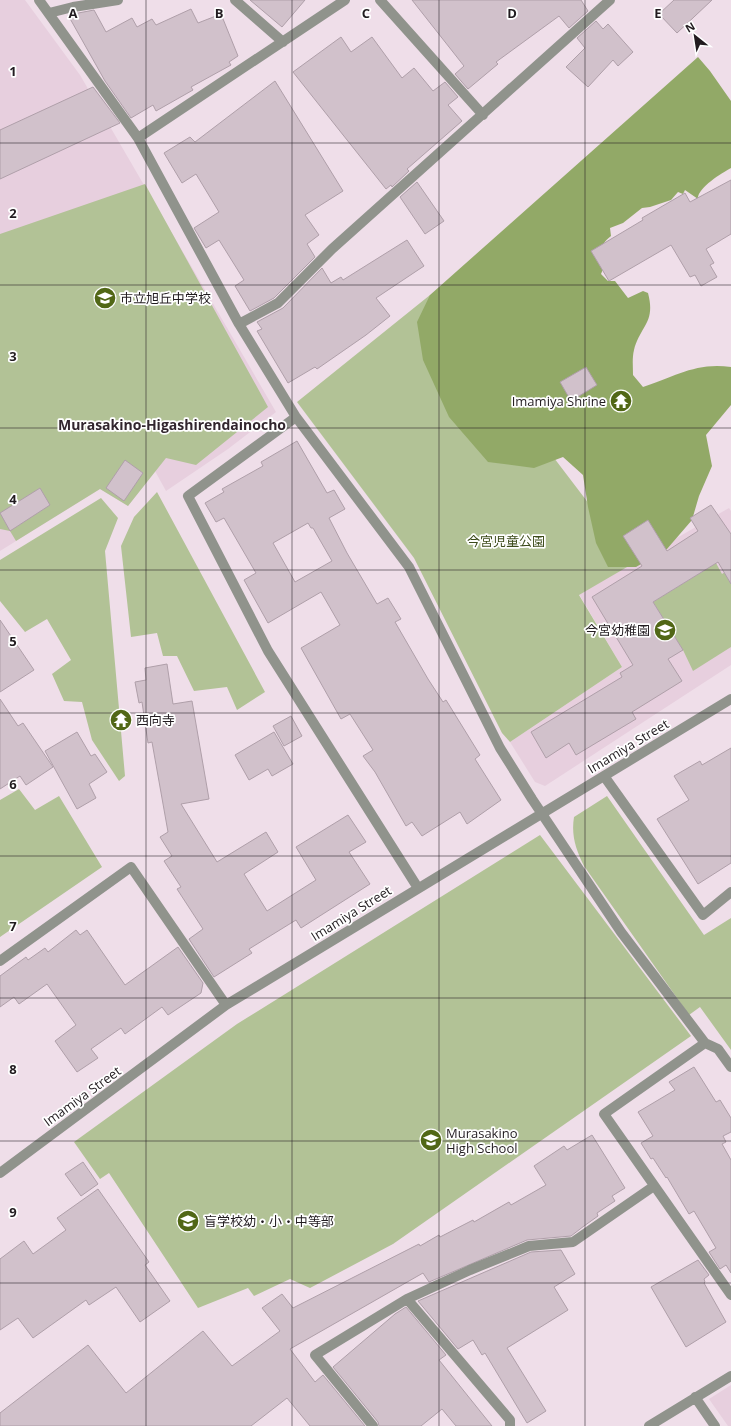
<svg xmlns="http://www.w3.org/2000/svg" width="731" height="1426" viewBox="0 0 731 1426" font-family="'Open Sans','Noto Sans JP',sans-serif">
  <rect width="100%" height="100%" fill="#efdee9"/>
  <path fill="#e7cfde" d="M 0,0 L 25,0 L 80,75 L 276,412 L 228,449 L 166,491 L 155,471 L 128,506 L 100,489 L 0,551 Z
    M 729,508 L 731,511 L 731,665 L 545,786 L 535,782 L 510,742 L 622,667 L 579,594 Z
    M 731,1385 L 731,1426 L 728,1426 L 709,1399 Z"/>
  <path fill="#b2c296" d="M 145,184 L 268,407 L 196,465 L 166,458 L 128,506 L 100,489 L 16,541 L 10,531 L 0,529 L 0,234 Z
    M 430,295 L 634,563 L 579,595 L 622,667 L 510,742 L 502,733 L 414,558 L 297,402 Z
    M 157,492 L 265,692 L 237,710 L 227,687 L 194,691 L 177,656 L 163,656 L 157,633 L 131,637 L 121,546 L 134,517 Z
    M 101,498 L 118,518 L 105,551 L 125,776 L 119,781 L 92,740 L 82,702 L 64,701 L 52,674 L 71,660 L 47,619 L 25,632 L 0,601 L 0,560 Z
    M 716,563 L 722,574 L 731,568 L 731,647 L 693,671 L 683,650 L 653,602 Z
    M 19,789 L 35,810 L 59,796 L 102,867 L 0,937 L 0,800 Z
    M 607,796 L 704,935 L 731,918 L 731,1050 L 700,1007 L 689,1015 L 584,866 C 576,850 571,836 574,817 Z
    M 540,835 L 691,1036 L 393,1244 L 310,1288 L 290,1279 L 254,1296 L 248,1288 L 198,1308 L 109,1173 L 100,1179 L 74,1142 L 237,1024 Z"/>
  <path fill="#92a967" d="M 698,57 L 710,71 L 731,101 L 731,168 C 722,173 697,188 698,199 L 685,190 L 683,194 L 678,192 L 671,200 L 650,207 L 642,208 L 623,223 L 610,228 L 611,236 C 599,245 601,252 605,264 L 601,274 L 608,281 L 615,281 L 628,298 L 643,291 L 648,293 C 656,323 640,326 634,350 C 632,358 633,367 633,375 L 643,387 C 675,377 695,362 731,367 L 731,405 L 706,435 L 712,466 L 699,496 L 692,520 L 667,549 L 636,567 L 608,567 L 596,543 L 588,507 L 583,475 L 563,457 L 534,468 L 488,462 L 449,417 L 423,360 L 417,322 L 430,295 Z"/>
  <path fill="#d1c1cb" stroke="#af9fa9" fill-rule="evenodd" d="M 250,0 L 305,0 L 282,27 Z
    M 412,0 L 581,0 L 588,11 L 569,28 L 559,16 L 496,62 L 498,64 L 468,89 L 455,74 L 464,66 Z
    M 674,0 L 712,0 L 677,33 L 659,14 Z
    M 191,9 L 198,23 L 221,14 L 238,56 L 229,62 L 231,65 L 191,87 L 193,90 L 156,111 L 153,105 L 131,118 L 105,81 L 68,15 L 94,10 L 106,32 L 132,18 L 137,27 L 152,19 L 156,25 Z
    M 596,21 L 603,29 L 608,24 L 633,52 L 618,66 L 613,60 L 588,87 L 566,67 L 585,48 L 577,38 Z
    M 341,37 L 351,52 L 372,37 L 402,78 L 414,68 L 433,91 L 445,82 L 458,97 L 448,105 L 462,121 L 407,169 L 409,171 L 392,187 L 391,185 L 386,189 L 293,72 Z
    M 275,81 L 343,191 L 305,215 L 319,235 L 307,244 L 315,257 L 274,298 L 250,311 L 235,286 L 244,280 L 219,240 L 206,248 L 194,228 L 219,212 L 196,174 L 182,183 L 164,153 L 190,137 L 195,142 Z
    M 93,87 L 120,123 L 0,179 L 0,130 Z
    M 731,180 L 731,234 L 706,249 L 714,263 L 710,265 L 717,277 L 701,286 L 695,275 L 690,277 L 671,245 L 609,281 L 591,251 L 643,220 L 642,218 L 685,193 L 690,202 Z
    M 417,182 L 444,221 L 425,234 L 400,197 Z
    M 407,240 L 424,266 L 376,298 L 390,316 L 366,335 L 317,369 L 315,367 L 288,383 L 257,331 L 262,329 L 257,322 L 283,308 L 322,268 L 331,283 L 341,277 L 343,280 Z
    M 586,367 L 597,385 L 571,401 L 560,382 Z
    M 297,441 L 327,493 L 334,490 L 345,509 L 329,518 L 347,553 L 377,604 L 388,598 L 401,619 L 395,622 L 428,679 L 443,702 L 446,700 L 480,755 L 475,759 L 501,800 L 467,824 L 460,812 L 422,836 L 412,822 L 406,826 L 375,772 L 363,756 L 373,750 L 350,714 L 341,719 L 301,648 L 340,625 L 321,592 L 268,623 L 244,580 L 256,573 L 224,518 L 216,522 L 205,503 L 224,492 L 222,489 L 263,466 L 261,462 ZM 308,523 L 311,528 L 313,528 L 332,561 L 295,582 L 273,543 Z
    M 125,460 L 143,473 L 124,501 L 106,488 Z
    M 40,488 L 50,505 L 10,531 L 0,513 Z
    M 711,505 L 731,534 L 731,584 L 718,562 L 653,602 L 683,650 L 668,659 L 682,681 L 632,712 L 636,719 L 576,755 L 569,743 L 546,758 L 531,732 L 622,677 L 620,673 L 633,665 L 592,597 L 642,566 L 623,536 L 648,520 L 667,551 L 698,531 L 690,518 Z
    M 0,620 L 34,670 L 0,692 Z
    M 167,664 L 173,704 L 192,701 L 209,799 L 181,804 L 217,862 L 266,832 L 278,852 L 244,874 L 267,911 L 316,880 L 296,847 L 348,815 L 366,842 L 349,852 L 370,884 L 301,928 L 296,920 L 249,949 L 252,953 L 214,977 L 189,939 L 203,929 L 177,889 L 181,887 L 164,861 L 172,856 L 160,837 L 168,832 L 152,742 L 148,743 L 142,702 L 139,703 L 135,682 L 146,680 L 145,668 Z
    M 0,699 L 18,726 L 23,723 L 53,767 L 26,785 L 20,776 L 0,789 Z
    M 291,716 L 302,736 L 284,746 L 273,726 Z
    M 77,732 L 91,756 L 95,754 L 107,772 L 89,784 L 96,798 L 77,809 L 45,751 Z
    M 274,732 L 293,764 L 272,776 L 268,769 L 249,780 L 235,755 Z
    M 731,748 L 731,863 L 698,884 L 657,819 L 689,800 L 674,776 L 700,761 L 702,765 Z
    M 76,930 L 80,935 L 87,930 L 125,985 L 178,947 L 203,983 L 201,993 L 168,1015 L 162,1007 L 125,1034 L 121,1028 L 91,1049 L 98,1058 L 77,1072 L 55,1041 L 76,1025 L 47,984 L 19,1004 L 14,997 L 0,1007 L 0,976 L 26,957 L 28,960 L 45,948 L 48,952 Z
    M 694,1067 L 716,1102 L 720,1100 L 731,1118 L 731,1132 L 723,1136 L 726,1142 L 722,1144 L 731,1160 L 731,1273 L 726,1265 L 720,1269 L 709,1252 L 716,1248 L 694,1211 L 689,1214 L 667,1177 L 666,1178 L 653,1158 L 651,1159 L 641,1143 L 653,1136 L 638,1112 L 675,1090 L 669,1082 Z
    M 592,1135 L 625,1188 L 612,1196 L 615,1201 L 597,1213 L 598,1216 L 584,1226 L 571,1236 L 527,1240 L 429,1282 L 423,1273 L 290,1349 L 315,1382 L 323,1375 L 365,1426 L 310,1426 L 287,1398 L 251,1426 L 0,1426 L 0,1413 L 88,1345 L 126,1393 L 203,1331 L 232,1366 L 280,1331 L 262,1308 L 282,1294 L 293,1308 L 419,1244 L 420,1246 L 439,1235 L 440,1237 L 473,1220 L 474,1222 L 509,1202 L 511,1205 L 546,1185 L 534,1166 L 564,1146 L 567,1150 Z
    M 83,1162 L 98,1184 L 81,1196 L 65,1174 Z
    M 98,1189 L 149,1262 L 145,1265 L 170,1301 L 140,1322 L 116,1287 L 89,1305 L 86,1300 L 33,1338 L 18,1318 L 0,1330 L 0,1259 L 24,1241 L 33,1254 L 66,1230 L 57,1218 Z
    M 561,1250 L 575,1274 L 554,1287 L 568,1310 L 507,1348 L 546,1411 L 527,1423 L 485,1353 L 482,1355 L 473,1340 L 458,1349 L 418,1301 L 531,1252 Z
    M 698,1260 L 709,1275 L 704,1279 L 705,1282 L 704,1283 L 726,1322 L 686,1347 L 651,1287 Z
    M 406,1307 L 446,1355 L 439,1360 L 492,1426 L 456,1426 L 442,1409 L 421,1426 L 379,1426 L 378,1422 L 333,1367 L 395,1314 Z"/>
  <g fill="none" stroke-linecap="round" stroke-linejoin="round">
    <path stroke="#90938c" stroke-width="10" d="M 39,0 L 138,138 L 239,324 L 296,417 L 409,567 L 500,748 L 532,799 L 621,932 L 705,1043 L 718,1049 L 731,1067
      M 235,0 L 283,42
      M 380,0 L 483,115
      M 49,13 L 73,7 L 118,0
      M 138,138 L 345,0
      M 239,324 L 278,303 L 332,249 L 610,0
      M 296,417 L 188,496 L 268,651 L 418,888
      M 604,776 L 703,915 L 731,892
      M 0,961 L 131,867 L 226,1005
      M 705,1043 L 604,1114 L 731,1295
      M 0,1173 L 226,1005 L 731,699
      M 407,1299 L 510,1420 L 510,1426
      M 695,1397 L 715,1426
      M 373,1426 L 315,1355 L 407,1299 L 470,1270 L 529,1246 L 573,1242 L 654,1186
      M 649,1426 L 731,1376"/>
  </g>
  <path fill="none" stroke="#221c20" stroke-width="1" stroke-opacity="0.55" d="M 146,0 L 146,1426M 292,0 L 292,1426M 439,0 L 439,1426M 585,0 L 585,1426M 0,143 L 731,143M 0,285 L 731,285M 0,428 L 731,428M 0,570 L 731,570M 0,713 L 731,713M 0,856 L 731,856M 0,998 L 731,998M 0,1141 L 731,1141M 0,1283 L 731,1283"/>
  <defs>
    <g id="school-disc" transform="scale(1.15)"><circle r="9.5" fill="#516716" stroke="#fff"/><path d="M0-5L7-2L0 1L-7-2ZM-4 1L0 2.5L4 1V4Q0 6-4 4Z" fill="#fff"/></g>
    <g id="temple-disc" transform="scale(1.15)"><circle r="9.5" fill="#516716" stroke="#fff"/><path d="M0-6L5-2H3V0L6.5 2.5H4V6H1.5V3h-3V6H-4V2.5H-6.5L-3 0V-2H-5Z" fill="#fff"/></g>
  </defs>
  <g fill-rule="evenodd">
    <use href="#school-disc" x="105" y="298"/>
    <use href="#temple-disc" x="621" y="401"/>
    <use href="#school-disc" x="665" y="630"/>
    <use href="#temple-disc" x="121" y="720"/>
    <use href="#school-disc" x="431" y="1140"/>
    <use href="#school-disc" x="188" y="1221"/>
  </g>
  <g text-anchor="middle" stroke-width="3.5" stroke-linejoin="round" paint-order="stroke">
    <g font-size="13" fill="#221c20" stroke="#fff" text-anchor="start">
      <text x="120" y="303">市立旭丘中学校</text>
      <text x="606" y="406" text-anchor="end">Imamiya Shrine</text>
      <text x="650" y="635" text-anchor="end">今宮幼稚園</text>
      <text x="136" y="725">西向寺</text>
      <text x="446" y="1138">Murasakino<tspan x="446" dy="15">High School</tspan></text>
      <text x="204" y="1226">盲学校幼・小・中等部</text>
    </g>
    <g font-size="13" fill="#3c4b1a" stroke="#fff">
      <text x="506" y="546">今宮児童公園</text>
    </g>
    <g font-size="13" fill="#221c20" stroke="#fff">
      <text transform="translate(628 746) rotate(-31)" y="5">Imamiya Street</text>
      <text transform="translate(351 913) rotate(-32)" y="5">Imamiya Street</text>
      <text transform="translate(82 1096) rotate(-36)" y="5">Imamiya Street</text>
    </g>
    <g font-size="14" font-weight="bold" fill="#31252d" stroke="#fff">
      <text x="172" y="430">Murasakino-Higashirendainocho</text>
    </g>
  </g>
  <g font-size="13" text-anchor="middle" font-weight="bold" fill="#221c20" stroke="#fff" stroke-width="3.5" stroke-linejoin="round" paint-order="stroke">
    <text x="73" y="18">A</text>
    <text x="219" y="18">B</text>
    <text x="366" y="18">C</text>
    <text x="512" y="18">D</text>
    <text x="658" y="18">E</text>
    <text x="13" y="76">1</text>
    <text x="13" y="218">2</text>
    <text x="13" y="361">3</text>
    <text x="13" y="504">4</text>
    <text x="13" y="646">5</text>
    <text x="13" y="789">6</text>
    <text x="13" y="931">7</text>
    <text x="13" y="1074">8</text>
    <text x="13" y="1217">9</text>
  </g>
  <g transform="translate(695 36) rotate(330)" stroke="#ffffff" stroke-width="3" paint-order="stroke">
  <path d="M0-3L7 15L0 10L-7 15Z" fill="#221c20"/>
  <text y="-6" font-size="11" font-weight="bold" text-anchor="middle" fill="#221c20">N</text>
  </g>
</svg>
